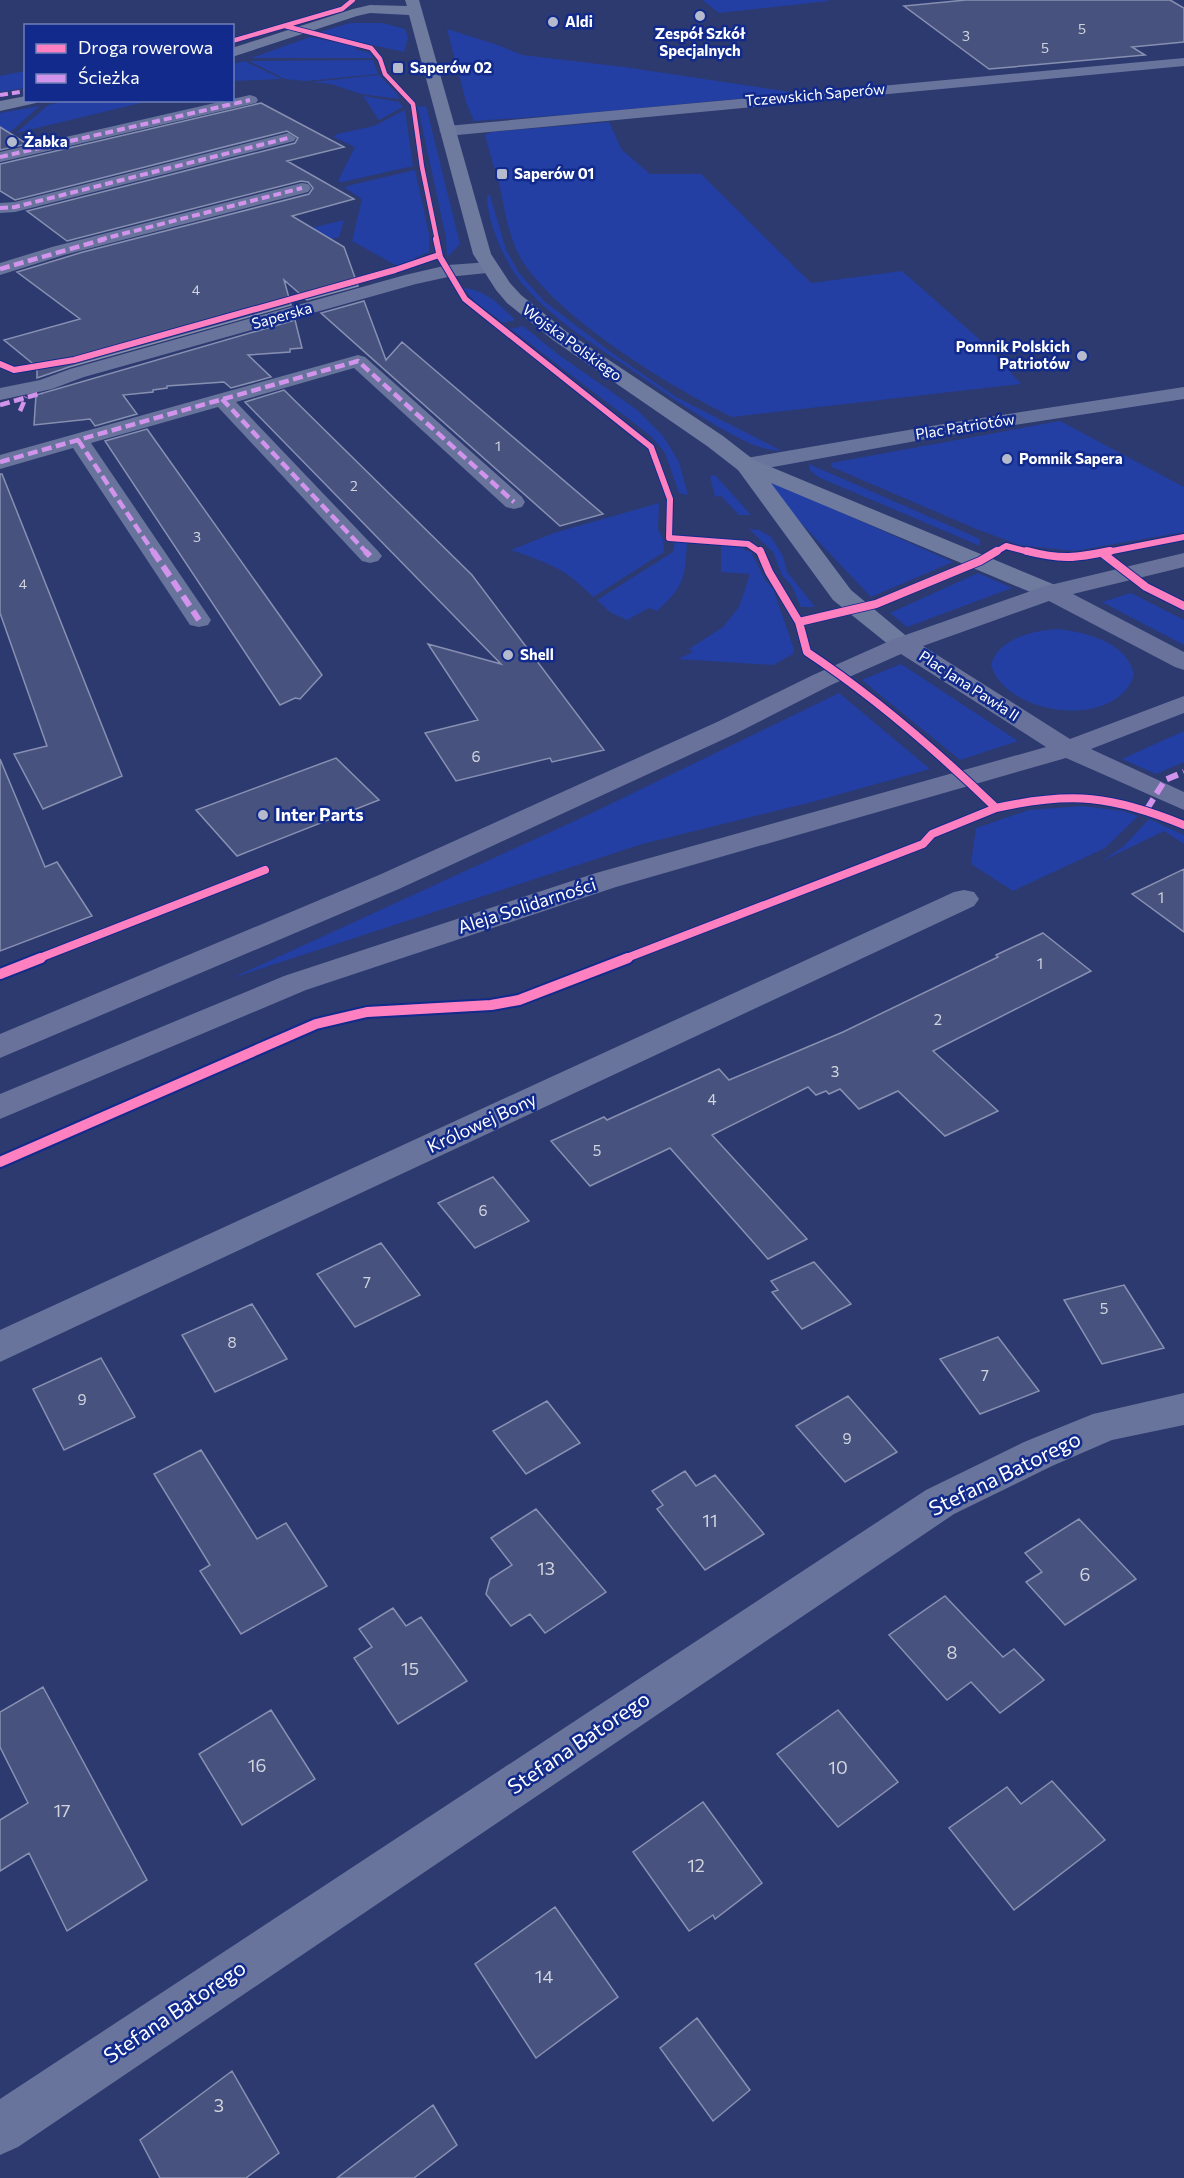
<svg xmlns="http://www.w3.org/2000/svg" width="1184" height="2178" viewBox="0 0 1184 2178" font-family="Commissioner,sans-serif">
  <rect width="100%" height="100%" fill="#2d3a6f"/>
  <path fill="#233fa3" d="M 702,0 L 827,0 L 829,1 L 719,13 Z
    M 350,23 L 382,23 L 405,29 L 408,38 L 404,52 L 317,33 Z
    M 447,29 L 495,44 L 522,55 L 624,67 L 797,93 L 577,114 L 474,121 L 466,102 Z
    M 310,37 L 358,47 L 355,49 L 370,53 L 373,58 L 251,58 Z
    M 373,60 L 378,74 L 305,81 L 285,79 L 249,61 Z
    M 244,61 L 282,79 L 233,81 L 233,64 Z
    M 25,71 L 25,88 L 0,92 L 0,76 Z
    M 379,75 L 398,95 L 399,99 L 361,94 L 331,84 L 312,82 Z
    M 363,96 L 399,102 L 403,107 L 379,120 Z
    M 66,101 L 66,100 L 149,101 L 16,133 L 48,105 Z
    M 40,106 L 8,134 L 0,136 L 0,113 Z
    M 426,106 L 460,244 L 447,257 L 446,238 L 418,107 Z
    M 405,110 L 413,166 L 342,182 L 338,181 L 355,147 L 334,137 L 337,134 L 374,126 Z
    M 609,122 L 622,150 L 650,174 L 701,174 L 811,283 L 902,271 L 987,346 L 1021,384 L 732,417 C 669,386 561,320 523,262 C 508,239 504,205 498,178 L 507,177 L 504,168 L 494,168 L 485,135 L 491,132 Z
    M 415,170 L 429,234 L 429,252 L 415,258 L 413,261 L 397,266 L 352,241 L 362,199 L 345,188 L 347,186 Z
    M 487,195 L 490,195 L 506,250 L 519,273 L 544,301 L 612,353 L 676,397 L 782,451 C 771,450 761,448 751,444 C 707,423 666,394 626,366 C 591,343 553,319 525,287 C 506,265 487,224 487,195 Z
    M 344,220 L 339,237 L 315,243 L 295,232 Z
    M 463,288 C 486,290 499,304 515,320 L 504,323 L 475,302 Z
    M 523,326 L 559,355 L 636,409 L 663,436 L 679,462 L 688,495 L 679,493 L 665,453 L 651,436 L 511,329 Z
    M 1060,421 L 1184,487 L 1184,532 L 1074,551 L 1019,545 L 974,528 L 832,467 L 831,463 Z
    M 809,464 L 980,539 L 980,546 L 818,477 L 810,470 Z
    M 715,475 L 751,515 L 739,515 L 721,496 L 715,497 L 710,476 Z
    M 771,484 L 777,484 L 953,562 L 871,597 L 766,486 Z
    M 659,503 L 658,529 L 663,539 L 664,552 L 593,597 C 565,568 548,563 511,550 L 554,533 Z
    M 749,529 L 759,530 L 771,537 L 783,556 L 787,572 L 815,607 L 801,607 L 792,586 L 782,575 L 773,552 Z
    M 675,540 L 687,542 C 685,579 684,586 657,611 L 649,608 L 627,620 L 610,612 L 597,600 L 673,552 Z
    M 721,545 L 743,546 L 744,550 L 751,552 L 765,580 L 773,589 L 794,649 L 793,654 L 773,665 L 678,659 L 693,652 L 689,649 L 723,627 L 739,607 L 750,574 L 721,572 Z
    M 978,573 L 1012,588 L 907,627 L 890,613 Z
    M 1131,593 L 1184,620 L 1184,645 L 1102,602 Z
    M 1057,629 C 1085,632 1128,642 1134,675 C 1116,730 1007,717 991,665 C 998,638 1033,631 1057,629 Z
    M 901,664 L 1018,741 L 960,760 L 862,680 Z
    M 839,693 L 930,769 L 808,803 L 642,844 L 232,978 L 592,813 Z
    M 1184,731 L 1184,762 L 1156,774 L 1122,759 Z
    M 1082,806 L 1122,811 L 1138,816 L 1105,848 L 1013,891 L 971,864 L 976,828 L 1029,810 Z
    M 1149,819 L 1184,835 L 1184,844 L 1164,831 L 1100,862 L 1123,847 Z"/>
  <path fill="#47537e" stroke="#8890b2" stroke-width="1.5" d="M 966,0 L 1170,0 L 1184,8 L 1184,42 L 1132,47 L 1145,55 L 989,69 L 904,6 Z
    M 261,103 L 344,147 L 287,161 L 354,199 L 292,216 L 344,247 L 358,286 L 307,300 L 284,280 L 291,305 L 69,367 L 37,378 L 37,367 L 4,340 L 80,319 L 17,272 L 83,252 L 309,194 L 313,188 L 308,182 L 301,181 L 67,241 L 27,211 L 295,143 L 298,138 L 287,131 L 15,200 L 0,191 L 0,164 Z
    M 0,127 L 27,144 L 0,150 Z
    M 364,301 L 386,360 L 402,342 L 603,514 L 560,526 L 321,313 Z
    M 295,320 L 302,348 L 290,349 L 290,352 L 248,355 L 271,377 L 231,388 L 224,382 L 167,386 L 167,388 L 153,390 L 153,392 L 123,395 L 137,414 L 95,426 L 90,419 L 34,425 L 36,395 Z
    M 284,390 L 472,575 L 604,750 L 552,762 L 550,758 L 456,781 L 425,733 L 478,720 L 428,644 L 501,664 L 245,402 Z
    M 147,429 L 322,675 L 300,699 L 295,698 L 280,705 L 105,441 Z
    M 0,474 L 2,474 L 122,776 L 43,809 L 14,754 L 47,746 L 0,613 Z
    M 336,758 L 379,800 L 237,856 L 196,810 Z
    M 0,759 L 45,867 L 57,862 L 92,916 L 0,951 Z
    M 1184,869 L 1184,932 L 1132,894 Z
    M 1043,933 L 1091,971 L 933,1051 L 998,1111 L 945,1136 L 898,1091 L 859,1109 L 840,1089 L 829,1094 L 826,1091 L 816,1095 L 808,1087 L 712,1135 L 807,1239 L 768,1259 L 670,1148 L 590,1186 L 551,1141 L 604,1117 L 607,1120 L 719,1069 L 729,1080 L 843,1032 L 998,957 L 996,955 Z
    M 493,1177 L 529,1221 L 475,1248 L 438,1203 Z
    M 381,1243 L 420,1295 L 355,1327 L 317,1274 Z
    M 814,1262 L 851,1304 L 802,1329 L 772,1292 L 778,1290 L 771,1281 Z
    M 1124,1285 L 1164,1348 L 1102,1364 L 1064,1300 Z
    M 252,1304 L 287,1359 L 215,1392 L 182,1335 Z
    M 998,1337 L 1039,1391 L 980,1414 L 940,1359 Z
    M 101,1358 L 135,1417 L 64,1450 L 33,1389 Z
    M 848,1396 L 897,1452 L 845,1482 L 796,1426 Z
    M 547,1401 L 580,1443 L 526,1474 L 493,1431 Z
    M 201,1450 L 257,1539 L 286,1523 L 327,1586 L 241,1634 L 200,1571 L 210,1565 L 154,1474 Z
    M 685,1471 L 696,1486 L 715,1475 L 764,1534 L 705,1570 L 657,1509 L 663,1505 L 652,1491 Z
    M 536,1509 L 606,1592 L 545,1633 L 530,1614 L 511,1626 L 486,1594 L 490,1579 L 512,1565 L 491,1538 Z
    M 1079,1519 L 1136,1579 L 1065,1625 L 1026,1582 L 1042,1572 L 1025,1553 Z
    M 945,1596 L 1003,1657 L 1014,1649 L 1044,1680 L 1000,1713 L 971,1682 L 947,1700 L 889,1635 Z
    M 393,1608 L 406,1626 L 421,1617 L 467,1681 L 398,1724 L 354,1658 L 372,1647 L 359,1629 Z
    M 43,1687 L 147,1880 L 67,1931 L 29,1853 L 0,1871 L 0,1820 L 28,1803 L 0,1747 L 0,1712 Z
    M 271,1710 L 315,1779 L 242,1825 L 199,1754 Z
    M 838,1710 L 898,1782 L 838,1827 L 777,1754 Z
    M 1052,1781 L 1105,1840 L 1014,1910 L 949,1828 L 1007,1787 L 1021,1804 Z
    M 703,1802 L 762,1883 L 715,1919 L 713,1915 L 689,1931 L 633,1852 Z
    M 555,1907 L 618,1997 L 536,2058 L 475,1964 Z
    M 697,2018 L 750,2090 L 713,2121 L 660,2048 Z
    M 232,2071 L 279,2153 L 246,2178 L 160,2178 L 140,2140 Z
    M 433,2105 L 457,2145 L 414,2178 L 337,2178 Z"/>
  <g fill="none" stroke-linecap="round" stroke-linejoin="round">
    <path fill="#69749c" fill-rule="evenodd" d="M 1184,58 L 1184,66 L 447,136 L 439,131 L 447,126 Z
      M 250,95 L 256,97 L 258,100 L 256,103 L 0,162 L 0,152 Z
      M 288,133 L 296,138 L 294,141 L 15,212 L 0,213 L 0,203 L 15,202 Z
      M 302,183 L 308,184 L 311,188 L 308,192 L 64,255 L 0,275 L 0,263 L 52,247 Z
      M 490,262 L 497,264 L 499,268 L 497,272 L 448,277 L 416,284 L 84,377 L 52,389 L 0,400 L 0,388 L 40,380 L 70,369 L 405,275 L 448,265 Z
      M 358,355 L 365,357 L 522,497 L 525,502 L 522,507 L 514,509 L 506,507 L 354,368 L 236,402 L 378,551 L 382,556 L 378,561 L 370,563 L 362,561 L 218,407 L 91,443 L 211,620 L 208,625 L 199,627 L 190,625 L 73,448 L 0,469 L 0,455 Z
      M 1184,387 L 1184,399 L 949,435 L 746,472 L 738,470 L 735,465 L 738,460 L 746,458 L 949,423 Z
      M 964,890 L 974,892 L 979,899 L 974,906 L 0,1362 L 0,1330 L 954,892 Z
      M 1184,1393 L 1184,1425 L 1112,1440 L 1052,1466 L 954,1514 L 18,2147 L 0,2155 L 0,2099 L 926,1490 L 1024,1442 L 1093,1414 Z"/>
    <path fill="#6f7a9f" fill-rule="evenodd" d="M 405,0 L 419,0 L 491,254 L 510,283 L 521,295 L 567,332 L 723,436 L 754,460 L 1060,587 L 1063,592 L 1060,597 L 1051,599 L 1042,597 L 771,483 L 851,590 L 916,644 L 912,649 L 903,652 L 894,649 L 833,600 L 738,470 L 707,446 L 553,340 L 507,303 L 496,290 L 473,254 L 409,15 L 370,13 L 357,16 L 232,57 L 232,48 L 353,9 L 370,5 L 407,6 Z
      M 26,96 L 26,100 L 37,100 L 36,103 L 0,111 L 0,101 Z"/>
    <path fill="#68729a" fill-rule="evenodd" d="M 1184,553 L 1184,567 L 1073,594 L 1184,652 L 1184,670 L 1175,667 L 1049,601 L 923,646 L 1070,739 L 1184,696 L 1184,713 L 1091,749 L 1184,792 L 1184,810 L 1066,758 L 616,887 L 306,990 L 0,1119 L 0,1094 L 284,976 L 596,873 L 1046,747 L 901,654 L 831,685 L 735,734 L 399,889 L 0,1058 L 0,1034 L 379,875 L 717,722 L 813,675 L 894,639 L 1042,587 Z"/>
    <path stroke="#d193ec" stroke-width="4" stroke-dasharray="8 4" stroke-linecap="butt" d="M 0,95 L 26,91
      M 0,157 L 250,100
      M 0,208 L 15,207 L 288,138
      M 99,240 L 302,188"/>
    <path stroke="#d193ec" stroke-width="4.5" stroke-dasharray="10 4.5" stroke-linecap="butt" d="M 0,269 L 105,239
      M 222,399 L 367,553
      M 0,405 L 42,393
      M 20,411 L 26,397
      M 78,440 L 154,553
      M 0,462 L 358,361 L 514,502"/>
    <path stroke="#d193ec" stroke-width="6" stroke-dasharray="12 6" stroke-linecap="butt" d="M 153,551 L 199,620
      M 365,551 L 370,556
      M 1147,809 L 1165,780 L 1184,772"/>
    <g stroke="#112a8b" stroke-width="6">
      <path id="cycleway-far3" d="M 285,26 L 371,48 L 380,59 L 385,74 L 413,104 L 422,167 L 437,240
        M 232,41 L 342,9 L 353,0"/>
    </g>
    <g stroke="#112a8b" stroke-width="8">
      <path id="cycleway-far2" d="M 436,239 L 440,257 L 465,299 L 651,447 L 670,499 L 669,538 L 748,544 L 761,553
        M 0,364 L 14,370 L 74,360 L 395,270 L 439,255
        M 994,553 L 1006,546 L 1033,553
        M 1102,553 L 1184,537"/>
    </g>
    <g stroke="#112a8b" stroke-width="10">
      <path id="cycleway-far1" d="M 760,551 L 769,572 L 799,622 L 807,652 C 875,697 937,751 996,808 C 1072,791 1113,796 1184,825
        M 1027,551 C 1061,560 1076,558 1110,551
        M 1102,553 L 1146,587 L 1184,606
        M 799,622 L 876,604 L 980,561 L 997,551
        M 37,959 L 265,870
        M 624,959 L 923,844 L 932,834 L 996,808"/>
    </g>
    <g stroke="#112a8b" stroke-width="14">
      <path id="cycleway" d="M 0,974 L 41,958
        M 0,1162 L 316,1024 L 367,1012 L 491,1005 L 519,1000 L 628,958"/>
    </g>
    <use href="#cycleway-far3" stroke="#ff80c0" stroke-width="4.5"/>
    <use href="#cycleway-far2" stroke="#ff80c0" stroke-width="6"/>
    <use href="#cycleway-far1" stroke="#ff80c0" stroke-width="8"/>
    <use href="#cycleway" stroke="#ff80c0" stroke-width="10"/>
  </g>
  <g fill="#b6bacd" stroke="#112a8b" stroke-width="2">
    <circle cx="700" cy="16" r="6"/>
    <circle cx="553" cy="22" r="6"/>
    <rect x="392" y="62" width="12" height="12" rx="3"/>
    <circle cx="12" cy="142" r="6"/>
    <rect x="496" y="168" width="12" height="12" rx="3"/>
    <circle cx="1082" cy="356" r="6"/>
    <circle cx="1007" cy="459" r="6"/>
    <circle cx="508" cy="655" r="6"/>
    <circle cx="263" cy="815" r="6"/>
  </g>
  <g text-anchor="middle" stroke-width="5" stroke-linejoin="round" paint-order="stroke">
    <g font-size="14" fill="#d1d4df">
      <text x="1082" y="34">5</text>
      <text x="966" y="41">3</text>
      <text x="1045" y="53">5</text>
      <text x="196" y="295">4</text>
      <text x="498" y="451">1</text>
      <text x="354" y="491">2</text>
      <text x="197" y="542">3</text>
      <text x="23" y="589">4</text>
    </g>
    <g font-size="15" font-weight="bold" fill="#fff" stroke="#112a8b" text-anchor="start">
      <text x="565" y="27">Aldi</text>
      <text x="700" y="39" text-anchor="middle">Zespół Szkół<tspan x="700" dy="17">Specjalnych</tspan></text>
      <text x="410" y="73">Saperów 02</text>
      <text x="24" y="147">Żabka</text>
      <text x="514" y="179">Saperów 01</text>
      <text x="1070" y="352" text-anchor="end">Pomnik Polskich<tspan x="1070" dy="17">Patriotów</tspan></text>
      <text x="1019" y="464">Pomnik Sapera</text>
      <text x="520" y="660">Shell</text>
    </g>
    <g font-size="15" fill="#fff" stroke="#112a8b">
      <text transform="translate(815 95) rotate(-5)" y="5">Tczewskich Saperów</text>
      <text transform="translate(282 316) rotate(-16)" y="5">Saperska</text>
      <text transform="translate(572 343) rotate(36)" y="5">Wojska Polskiego</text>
      <text transform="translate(965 427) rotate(-9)" y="5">Plac Patriotów</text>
      <text transform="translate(969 686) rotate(33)" y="5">Plac Jana Pawła II</text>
    </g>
    <g font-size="15" fill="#d1d4df">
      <text x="476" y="762">6</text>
      <text x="1161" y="903">1</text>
      <text x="1040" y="969">1</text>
      <text x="938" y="1025">2</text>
      <text x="835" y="1077">3</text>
      <text x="712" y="1105">4</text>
      <text x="597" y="1156">5</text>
      <text x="483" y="1216">6</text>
      <text x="367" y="1288">7</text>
      <text x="1104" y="1314">5</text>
      <text x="232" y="1348">8</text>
      <text x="985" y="1381">7</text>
      <text x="82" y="1405">9</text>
      <text x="847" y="1444">9</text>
    </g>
    <g font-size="18" font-weight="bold" fill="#fff" stroke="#112a8b" text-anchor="start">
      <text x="275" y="821">Inter Parts</text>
    </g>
    <g font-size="18" fill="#fff" stroke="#112a8b">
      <text transform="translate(527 906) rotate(-18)" y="6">Aleja Solidarności</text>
      <text transform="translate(482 1123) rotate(-25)" y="6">Królowej Bony</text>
    </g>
    <g font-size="18" fill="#d1d4df">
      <text x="710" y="1527">11</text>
      <text x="546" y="1575">13</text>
      <text x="1085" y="1581">6</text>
      <text x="952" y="1659">8</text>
      <text x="410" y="1675">15</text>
      <text x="257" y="1772">16</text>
      <text x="838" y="1774">10</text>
      <text x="62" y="1817">17</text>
      <text x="696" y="1872">12</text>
      <text x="544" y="1983">14</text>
      <text x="219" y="2112">3</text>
    </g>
    <g font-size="21" fill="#fff" stroke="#112a8b">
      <text transform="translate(1005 1474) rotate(-26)" y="7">Stefana Batorego</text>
      <text transform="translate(579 1743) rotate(-34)" y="7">Stefana Batorego</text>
      <text transform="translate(175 2012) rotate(-34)" y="7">Stefana Batorego</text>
    </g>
  </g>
  <rect x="24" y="24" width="210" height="78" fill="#112a8b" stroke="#707fb9" stroke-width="1.5"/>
  <rect x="36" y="44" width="30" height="9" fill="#ff80c0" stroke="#707fb9" stroke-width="1.5"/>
  <text x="78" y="54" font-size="18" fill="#ffffff">Droga rowerowa</text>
  <rect x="36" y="74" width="30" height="9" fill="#d193ec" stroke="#707fb9" stroke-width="1.5"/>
  <text x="78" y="84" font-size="18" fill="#ffffff">Ścieżka</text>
</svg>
